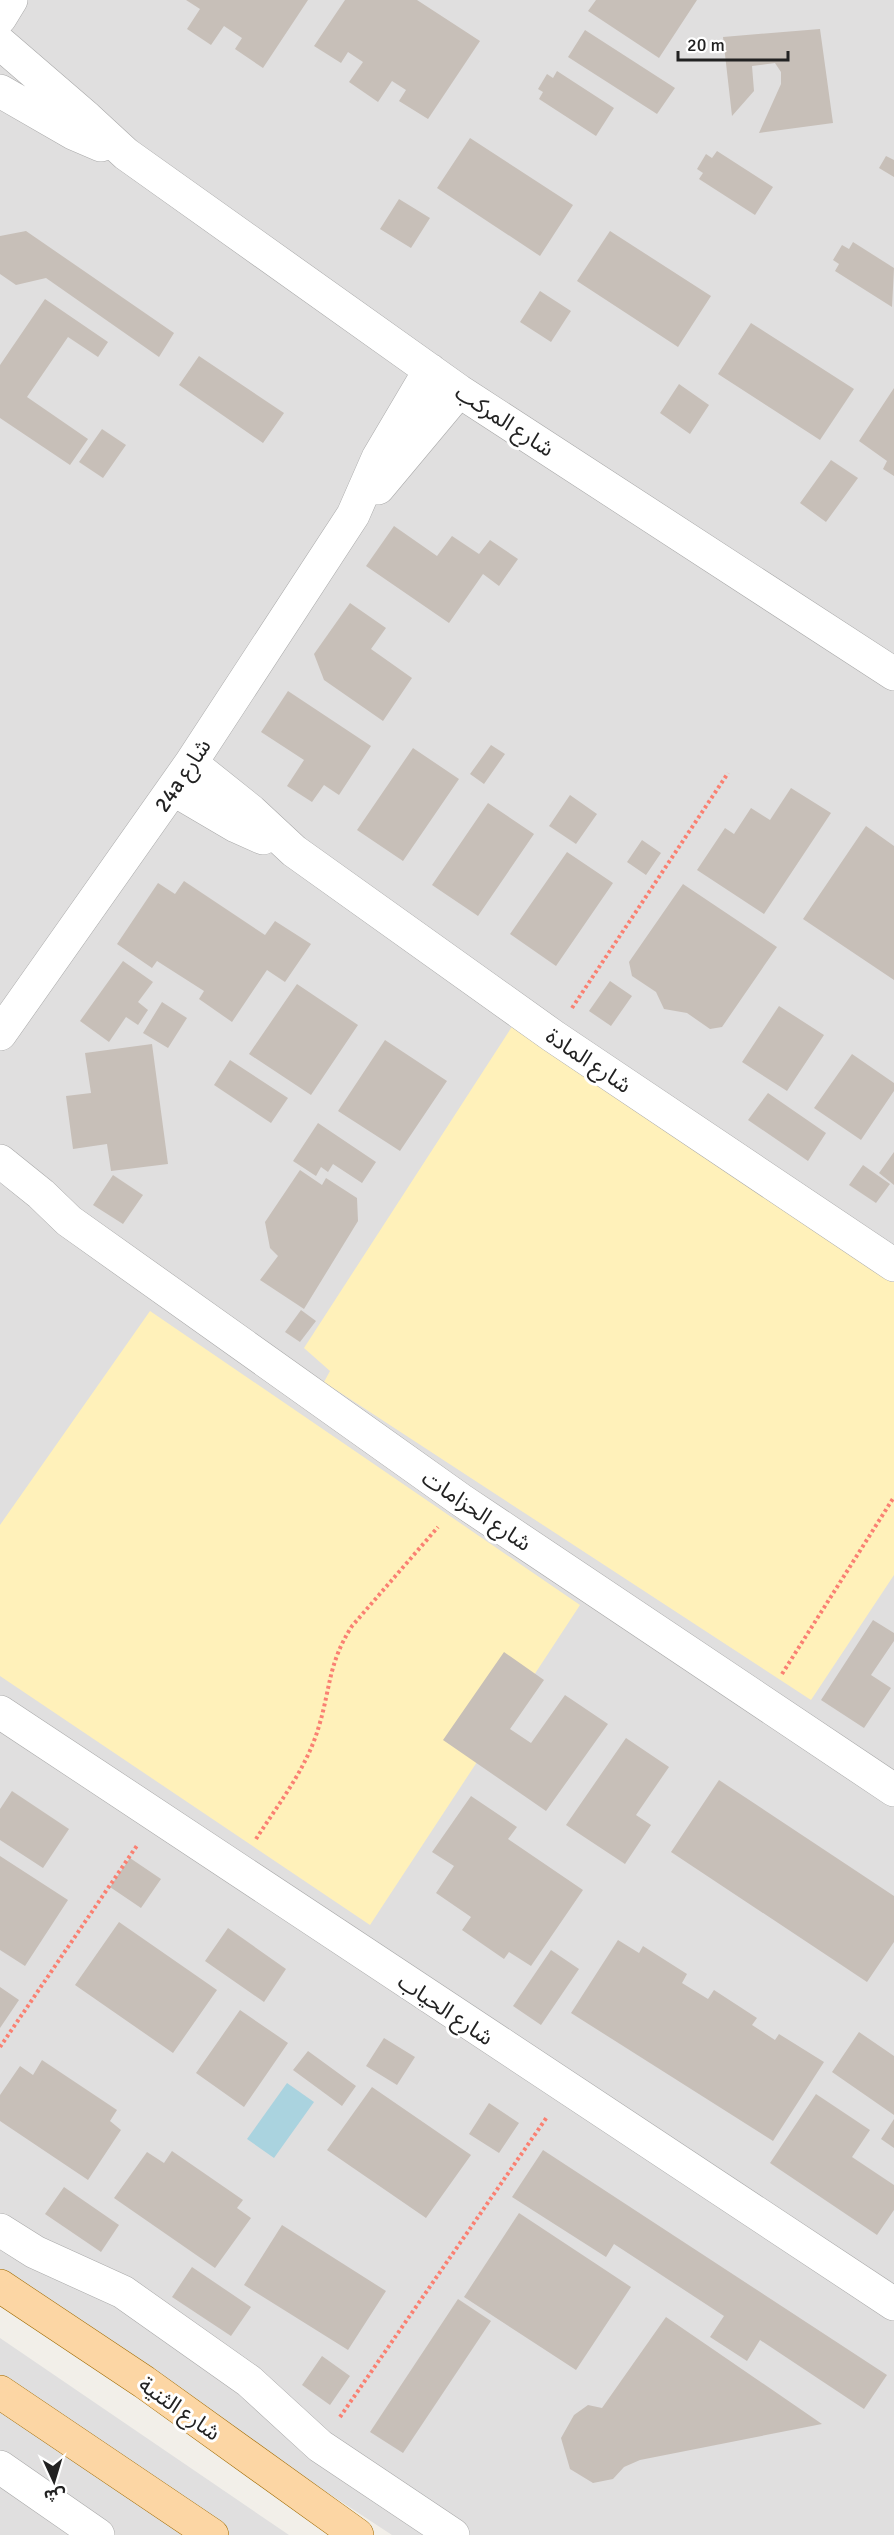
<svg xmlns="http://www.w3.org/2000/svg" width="894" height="2535" viewBox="0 0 894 2535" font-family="Signika,'Noto Sans Arabic',sans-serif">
  <rect width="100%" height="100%" fill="#f2efe9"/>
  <path fill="#e0dfdf" d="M 0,0 L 894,0 L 894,2535 L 392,2535 L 0,2278 Z
    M 0,2338 L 289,2535 L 0,2535 Z"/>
  <path fill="#fff1ba" d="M 513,1025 L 894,1276 L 894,1575 L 811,1700 L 324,1382 L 330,1371 L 304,1348 Z
    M 150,1311 L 580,1605 L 370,1925 L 0,1676 L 0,1525 Z"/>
  <path fill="#aad3df" d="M 287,2083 L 314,2102 L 274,2158 L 247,2139 Z"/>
  <path fill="#c7bfb8" d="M 186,0 L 308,0 L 263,68 L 235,49 L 242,38 L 224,26 L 211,45 L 187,29 L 200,9 Z
    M 345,0 L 417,0 L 480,41 L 428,119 L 399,101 L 406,90 L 392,81 L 378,102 L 349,82 L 363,62 L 348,52 L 341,63 L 314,46 Z
    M 596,0 L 697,0 L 659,58 L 588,11 Z
    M 820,29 L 833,123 L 759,133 L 781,84 L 781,72 L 775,63 L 752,66 L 754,91 L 732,116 L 723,37 Z
    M 585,30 L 675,88 L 657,114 L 568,57 Z
    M 557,71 L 614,108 L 596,136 L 539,99 L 543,92 L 538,89 L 547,74 L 553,78 Z
    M 470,138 L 573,205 L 540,256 L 437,188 Z
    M 717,151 L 773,187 L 755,215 L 699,179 L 703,173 L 697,169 L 706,154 L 712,158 Z
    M 886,156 L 894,160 L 894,177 L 879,168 Z
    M 399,199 L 430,218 L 411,248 L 380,229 Z
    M 26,231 L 174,333 L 159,357 L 46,278 L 16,285 L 0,274 L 0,236 Z
    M 610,231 L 711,296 L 678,347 L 577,281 Z
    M 853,242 L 894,268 L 892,307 L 835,271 L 839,264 L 833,260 L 842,245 L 849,249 Z
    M 540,291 L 571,311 L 551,342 L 520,322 Z
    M 45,299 L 108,342 L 98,357 L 68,337 L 27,397 L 88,439 L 70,465 L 0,418 L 0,365 Z
    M 751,323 L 854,389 L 820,440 L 718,374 Z
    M 199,356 L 284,413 L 263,443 L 179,385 Z
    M 679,384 L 709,405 L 690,434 L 660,413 Z
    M 894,388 L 894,476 L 883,469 L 887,461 L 859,441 Z
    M 102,429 L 126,445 L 103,478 L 79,462 Z
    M 831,460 L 858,478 L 826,522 L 800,503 Z
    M 394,526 L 437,556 L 452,536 L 479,554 L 490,540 L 518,559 L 499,586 L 483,574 L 449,623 L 366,566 Z
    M 350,603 L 386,628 L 371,649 L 412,678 L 383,721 L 324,680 L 314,654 Z
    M 288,691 L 371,746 L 339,795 L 324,785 L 312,802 L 287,786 L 304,760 L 261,732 Z
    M 491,745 L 505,754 L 484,784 L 470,774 Z
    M 413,748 L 459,779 L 403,861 L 357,830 Z
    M 791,788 L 831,813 L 764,914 L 697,870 L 725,828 L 734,834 L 751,808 L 770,820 Z
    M 570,795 L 597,814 L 576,844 L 549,826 Z
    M 488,803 L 534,834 L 478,916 L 432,885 Z
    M 866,826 L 894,846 L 894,980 L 803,919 Z
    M 642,840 L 661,853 L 646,875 L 627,862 Z
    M 567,852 L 613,883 L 556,966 L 510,934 Z
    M 184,881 L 265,935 L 275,921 L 311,944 L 285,982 L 267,970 L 232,1022 L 199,999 L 204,991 L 157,961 L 152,968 L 117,944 L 158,883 L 175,894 Z
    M 683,884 L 777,947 L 722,1027 L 710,1029 L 687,1013 L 664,1009 L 656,992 L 632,976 L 629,962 Z
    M 123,961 L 153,982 L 138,1002 L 148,1010 L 138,1025 L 126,1017 L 109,1042 L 80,1021 Z
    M 610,981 L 632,996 L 611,1026 L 589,1011 Z
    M 297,984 L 358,1025 L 311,1095 L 249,1054 Z
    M 162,1002 L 187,1018 L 168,1048 L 143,1033 Z
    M 779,1006 L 824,1035 L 787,1091 L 742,1062 Z
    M 385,1040 L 447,1081 L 400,1151 L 338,1111 Z
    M 152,1044 L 168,1164 L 111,1171 L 107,1144 L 73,1149 L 66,1096 L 91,1093 L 85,1053 Z
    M 852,1054 L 894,1083 L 894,1091 L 861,1140 L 814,1108 Z
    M 230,1060 L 288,1098 L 271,1123 L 214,1085 Z
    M 768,1093 L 826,1133 L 808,1161 L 748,1120 Z
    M 318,1123 L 376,1162 L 362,1183 L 333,1164 L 328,1172 L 321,1167 L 316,1176 L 293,1161 Z
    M 894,1152 L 894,1185 L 879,1173 Z
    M 863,1165 L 890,1184 L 876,1203 L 849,1185 Z
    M 300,1170 L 322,1185 L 326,1178 L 357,1198 L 358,1221 L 304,1309 L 260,1280 L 278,1256 L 270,1248 L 265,1222 Z
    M 113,1175 L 143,1195 L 123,1224 L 93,1205 Z
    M 301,1310 L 316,1321 L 300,1342 L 285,1332 Z
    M 873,1620 L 894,1633 L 894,1641 L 871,1675 L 891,1688 L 864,1728 L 821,1700 Z
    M 504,1652 L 544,1680 L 510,1729 L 531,1743 L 565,1695 L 608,1724 L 546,1811 L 443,1740 Z
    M 626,1738 L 669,1767 L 636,1815 L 651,1825 L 625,1864 L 566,1825 Z
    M 719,1780 L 894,1896 L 894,1942 L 867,1982 L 671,1852 Z
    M 12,1791 L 69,1829 L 43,1868 L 0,1840 L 0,1809 Z
    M 471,1796 L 517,1827 L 508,1839 L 583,1890 L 531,1966 L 509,1952 L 504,1959 L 462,1930 L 471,1917 L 436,1893 L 454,1866 L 432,1852 Z
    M 0,1856 L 68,1900 L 25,1966 L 0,1950 Z
    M 130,1858 L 161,1879 L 141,1908 L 110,1887 Z
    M 119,1922 L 217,1990 L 173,2053 L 75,1985 Z
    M 228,1928 L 286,1969 L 264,2002 L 205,1961 Z
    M 618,1940 L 639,1953 L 643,1946 L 687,1974 L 682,1983 L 708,1999 L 714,1990 L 757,2018 L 752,2025 L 775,2040 L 779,2034 L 824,2062 L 773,2141 L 571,2013 Z
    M 551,1950 L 579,1969 L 541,2025 L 513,2006 Z
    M 0,1987 L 19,2000 L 0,2028 Z
    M 240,2010 L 288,2043 L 244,2107 L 196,2073 Z
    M 859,2032 L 894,2056 L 894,2115 L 832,2072 Z
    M 384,2038 L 415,2057 L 397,2085 L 366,2066 Z
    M 308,2051 L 356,2086 L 342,2106 L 293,2070 Z
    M 42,2060 L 117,2110 L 110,2121 L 121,2130 L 88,2180 L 0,2121 L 0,2095 L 20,2066 L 33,2075 Z
    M 372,2087 L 471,2155 L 426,2218 L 327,2150 Z
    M 816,2094 L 870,2130 L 852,2157 L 894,2185 L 894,2210 L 877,2235 L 770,2163 Z
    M 489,2103 L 519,2123 L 499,2153 L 469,2134 Z
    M 894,2119 L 894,2148 L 881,2139 Z
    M 543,2150 L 887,2375 L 864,2409 L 760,2340 L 747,2361 L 710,2337 L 724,2316 L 614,2244 L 606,2257 L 512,2197 Z
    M 172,2151 L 243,2200 L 237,2208 L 251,2218 L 215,2268 L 114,2198 L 147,2152 L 164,2163 Z
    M 64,2187 L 119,2225 L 101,2252 L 45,2214 Z
    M 519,2213 L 631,2287 L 576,2370 L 464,2297 Z
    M 282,2225 L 386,2291 L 348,2350 L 244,2285 Z
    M 192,2267 L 251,2307 L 231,2336 L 172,2297 Z
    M 458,2299 L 491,2321 L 403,2453 L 370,2432 Z
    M 666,2317 L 822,2424 L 640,2460 L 624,2467 L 613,2479 L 593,2483 L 570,2469 L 561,2438 L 574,2415 L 588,2405 L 602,2408 Z
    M 322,2356 L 350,2376 L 330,2405 L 302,2385 Z"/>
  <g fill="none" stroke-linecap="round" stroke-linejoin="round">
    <g stroke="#a9a9a9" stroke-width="34">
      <path id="minor" d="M 0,18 L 11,0
        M 0,43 L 87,118 L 126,154 L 459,391 L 894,674
        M 0,91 L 73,133 L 101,145
        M 378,488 L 459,391
        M 191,763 L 251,811 L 294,851 L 553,1036 L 894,1265
        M 173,789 L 236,826 L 263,838
        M 0,1034 L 191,763 L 353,515 L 378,458 L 430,370
        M 0,1161 L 41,1194 L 69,1221 L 461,1500 L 894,1790
        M 0,1712 L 894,2304
        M 0,2230 L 35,2252 L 123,2292 L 249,2381 L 320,2446 L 453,2535
        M 0,2467 L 98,2535"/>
    </g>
    <g stroke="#a06b00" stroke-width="34">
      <path id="major" d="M 0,2286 L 144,2382 L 357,2535
        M 0,2392 L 212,2535"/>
    </g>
    <path stroke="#fa8072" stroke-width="4" stroke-dasharray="3 3" stroke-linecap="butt" d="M 572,1008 L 728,773
      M 782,1674 L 894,1497
      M 256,1839 C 279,1803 307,1768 319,1726 C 331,1686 328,1664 352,1626 L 438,1527
      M 0,2047 L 138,1844
      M 340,2417 L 547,2117"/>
    <use href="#minor" stroke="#fff" stroke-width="33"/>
    <use href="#major" stroke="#fcd6a4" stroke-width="33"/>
  </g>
  <g text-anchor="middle" stroke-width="6" stroke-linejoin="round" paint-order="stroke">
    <g font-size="22" fill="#222" stroke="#fff">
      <text transform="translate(505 420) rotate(33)" y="8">شارع المركب</text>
      <text transform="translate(182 775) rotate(-56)" y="8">24a شارع</text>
      <text transform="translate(589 1060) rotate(34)" y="8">شارع المادة</text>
      <text transform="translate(477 1510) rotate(34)" y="8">شارع الحزامات</text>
      <text transform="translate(446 2009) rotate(34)" y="8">شارع الحياب</text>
      <text transform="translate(180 2408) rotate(35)" y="8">شارع الثنية</text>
    </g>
  </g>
  <g transform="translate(54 2481) rotate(176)" stroke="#ffffff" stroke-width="4.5" paint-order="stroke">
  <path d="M0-4.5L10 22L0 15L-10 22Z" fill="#222222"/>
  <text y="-9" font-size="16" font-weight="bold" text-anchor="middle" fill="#222222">ش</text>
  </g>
  <path d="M678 51v9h110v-9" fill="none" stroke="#222222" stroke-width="3"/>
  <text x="687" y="51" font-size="18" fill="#222222" stroke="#ffffff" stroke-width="4.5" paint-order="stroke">20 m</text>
</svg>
